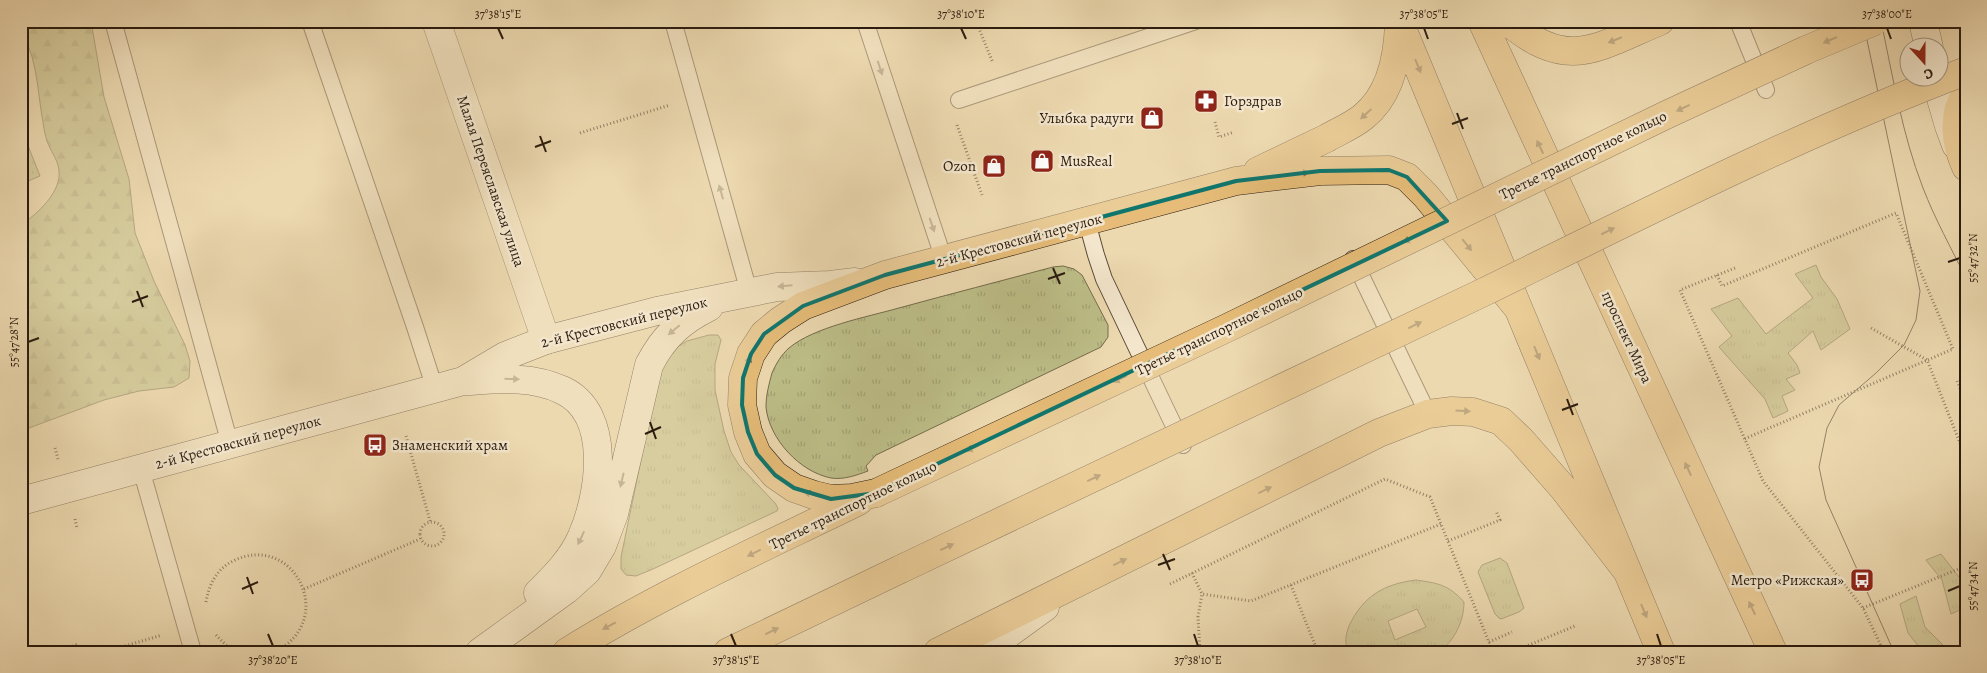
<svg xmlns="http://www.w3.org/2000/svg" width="1987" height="673" viewBox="0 0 1987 673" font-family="Alegreya,serif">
  <defs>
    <pattern id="grass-tufts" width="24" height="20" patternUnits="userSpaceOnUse" patternTransform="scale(1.25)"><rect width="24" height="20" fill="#bdbe88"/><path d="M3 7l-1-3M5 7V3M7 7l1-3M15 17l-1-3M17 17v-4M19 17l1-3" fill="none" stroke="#a3a374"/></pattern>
    <pattern id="forest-firs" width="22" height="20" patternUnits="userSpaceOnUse" patternTransform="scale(1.25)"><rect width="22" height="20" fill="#bdbe88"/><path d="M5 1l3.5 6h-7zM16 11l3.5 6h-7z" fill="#a3a374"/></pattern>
    <pattern id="park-dots" width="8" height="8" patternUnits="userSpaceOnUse" patternTransform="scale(1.25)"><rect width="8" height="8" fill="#bdbe88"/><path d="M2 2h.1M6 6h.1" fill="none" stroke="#a3a374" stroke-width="1.8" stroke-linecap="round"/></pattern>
  </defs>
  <rect width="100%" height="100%" fill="#edd9b0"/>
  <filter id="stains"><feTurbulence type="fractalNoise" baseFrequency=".004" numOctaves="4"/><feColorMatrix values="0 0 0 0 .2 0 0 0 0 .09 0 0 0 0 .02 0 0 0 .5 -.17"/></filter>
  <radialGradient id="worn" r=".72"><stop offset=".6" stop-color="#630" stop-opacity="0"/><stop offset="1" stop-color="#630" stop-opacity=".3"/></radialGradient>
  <path fill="url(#grass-tufts)" stroke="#746c4c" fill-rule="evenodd" d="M 1816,265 L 1821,277 L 1837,299 L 1850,329 L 1821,350 L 1813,331 L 1788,353 L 1797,365 L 1800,373 L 1786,379 L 1795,390 L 1782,396 L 1788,411 L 1773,418 L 1765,399 L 1719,347 L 1732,336 L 1711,309 L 1738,298 L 1766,334 L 1813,298 L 1795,274 Z
    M 1063,266 L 1074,269 L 1082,275 L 1108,325 L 1108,337 L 1101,347 L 876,455 L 866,466 L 868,471 C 857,475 844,480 831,478 C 800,472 769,439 766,407 C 766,395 769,384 772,373 C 776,364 781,355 789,348 C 814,327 867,317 899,308 C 950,294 1001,281 1053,267 Z
    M 709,335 L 718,335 L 721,340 L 715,364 L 715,390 L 724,431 L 731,452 L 739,465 L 775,503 L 778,508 L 777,511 L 653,569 L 636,576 L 626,575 L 621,569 L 621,557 L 646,436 L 663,365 L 677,347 L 687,341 Z
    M 1941,554 L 1959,577 L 1966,574 L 1966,617 L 1960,610 L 1951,614 L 1942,580 L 1926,560 Z
    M 1500,558 L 1507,563 L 1524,608 L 1519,612 L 1501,619 L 1499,618 L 1495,614 L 1478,572 L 1482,565 Z
    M 1416,580 C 1438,583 1449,585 1464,602 C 1464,621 1455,640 1439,652 L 1350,652 C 1343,645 1346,634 1349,626 C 1363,596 1384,584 1416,580 ZM 1417,609 L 1426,627 L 1395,640 L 1388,621 Z
    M 1916,596 L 1925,627 L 1946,648 L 1939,652 L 1923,652 L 1908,633 L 1900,604 Z"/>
  <path fill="url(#forest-firs)" stroke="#746c4c" d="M 21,21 L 91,21 L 104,97 L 129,179 L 135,233 L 154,281 L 185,345 L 190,361 L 189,378 L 174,387 L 139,391 L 104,400 L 21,431 L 21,225 C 37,214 62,192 59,170 C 58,160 50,150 47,141 C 45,135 44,129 43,122 C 39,101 38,78 32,57 C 28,42 21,40 21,21 Z"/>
  <path fill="url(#park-dots)" stroke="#746c4c" d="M 21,128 L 40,176 L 21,184 Z"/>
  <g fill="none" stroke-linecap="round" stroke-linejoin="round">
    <g stroke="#5b4a37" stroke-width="18">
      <path id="lane" d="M 113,21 L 230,444
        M 310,21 L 415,327 L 435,389
        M 673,21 L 749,292
        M 865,21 L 944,260
        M 1738,21 L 1766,90
        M 959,100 L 1196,21
        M 1087,222 L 1096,255 L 1104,279 L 1183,445
        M 1353,259 L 1428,414
        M 141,469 L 193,652"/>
    </g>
    <g stroke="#5b4a37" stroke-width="29">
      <path id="street" d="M 436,21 L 546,340"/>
    </g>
    <g stroke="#2a1b0f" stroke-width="29">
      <path id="secondary" d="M 1923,21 L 1929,48
        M 1935,78 L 1949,126 L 1956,145
        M 468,381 C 500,379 532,376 562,390 C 613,413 600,495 582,536 C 573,558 555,576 538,593
        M 21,501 L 463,381 L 505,356 L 546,340 L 657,311 L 777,287 L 830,285 L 855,282
        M 480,652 L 566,590 L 587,571 L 602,546 L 614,514 L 649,365 C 664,336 681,321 709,307
        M 983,652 L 1045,607"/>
    </g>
    <g stroke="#2a1b0f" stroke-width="29">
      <path id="primary" d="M 1399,21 L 1661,652
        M 1482,21 L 1773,652
        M 1507,21 C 1568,72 1596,48 1660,21
        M 1966,94 C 1951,116 1956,145 1966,167
        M 1258,171 C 1281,160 1304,149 1327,138 C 1339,131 1352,126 1363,117 C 1391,95 1398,56 1399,23
        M 876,493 L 852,498 L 831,499 L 814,495 L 794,488 L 775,475 L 757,454 L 748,432 L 742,405 L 743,378 L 751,354 L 764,334 L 781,320 L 803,306 L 885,275 L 1236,181 L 1320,171 L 1389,170 L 1407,177 L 1426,196 L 1518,308
        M 567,652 C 660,594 761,549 859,501
        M 728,652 L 903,568
        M 938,652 L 1379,433 L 1428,414 L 1452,411 L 1473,412 L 1501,421 L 1521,440 L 1563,488 L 1627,571"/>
    </g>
    <path stroke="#2a1b0f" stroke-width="3" stroke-dasharray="1 2.5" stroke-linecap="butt" d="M 976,21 L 993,63
      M 1215,122 L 1219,137 L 1234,132
      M 957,125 L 982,195
      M 580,133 L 670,105
      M 1735,268 L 1680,290 L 1763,481 L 1863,608 L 1884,652
      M 1717,275 L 1722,286 L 1896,213 L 1953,349 L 1744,439
      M 1871,328 L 1927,360 L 1960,443 L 1966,487
      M 1957,381 L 1966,402
      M 406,436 L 430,521
      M 1960,443 L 1966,436
      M 55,448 L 58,459
      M 75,519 L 77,528
      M420 534a12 12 0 1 1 24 0a12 12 0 1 1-24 0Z
      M 1448,541 L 1500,520 L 1496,511
      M 1192,573 L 1202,594 L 1251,601 L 1441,524
      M 1170,584 L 1385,479 L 1430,497 L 1493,652
      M 1291,585 L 1318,652
      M 304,589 L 420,539
      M 206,602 C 209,584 217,569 233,561 C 293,531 339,619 275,652
      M 1863,608 L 1966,566
      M 216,635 L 226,645 L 237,652
      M 1489,642 L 1512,632
      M 52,652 L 76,645 L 93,652
      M 105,652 L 162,635
      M 1200,652 L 1198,617 L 1202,594
      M 1512,652 L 1575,626"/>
    <use href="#lane" stroke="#f3e6cc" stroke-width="16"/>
    <use href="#street" stroke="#f3e6cc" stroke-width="28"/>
    <use href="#secondary" stroke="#f3e6cc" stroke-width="28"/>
    <use href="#primary" stroke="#e6bc78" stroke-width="28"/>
    <path stroke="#2a1b0f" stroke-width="1" d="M 1863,21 L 1920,291 L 1916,320 L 1904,345 L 1876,373 L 1839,405 L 1827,428 L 1819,467 L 1826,500 L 1894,652
      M 1881,21 C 1893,77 1902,134 1923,188 C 1935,219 1951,248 1966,278"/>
    <g stroke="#2a1b0f" stroke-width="29" stroke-linecap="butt">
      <path id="primary-bridge" d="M 876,493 L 1227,328 L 1666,115 L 1806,50 L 1875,21
        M 903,568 C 1097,476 1291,385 1484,292 C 1643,214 1800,134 1966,71"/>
    </g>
    <use href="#primary-bridge" stroke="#e6bc78" stroke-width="28"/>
  </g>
  <defs><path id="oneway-solid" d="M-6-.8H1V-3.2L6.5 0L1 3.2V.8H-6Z" transform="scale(1.25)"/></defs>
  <g fill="#886c44">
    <use href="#oneway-solid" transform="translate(1615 40) rotate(158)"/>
    <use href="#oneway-solid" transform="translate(1830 40) rotate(157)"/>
    <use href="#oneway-solid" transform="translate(1418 66) rotate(67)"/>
    <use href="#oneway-solid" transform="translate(1683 108) rotate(155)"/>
    <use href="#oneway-solid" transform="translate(1366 114) rotate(137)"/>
    <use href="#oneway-solid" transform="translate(1540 147) rotate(-115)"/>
    <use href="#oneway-solid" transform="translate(1302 173) rotate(-7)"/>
    <use href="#oneway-solid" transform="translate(1608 231) rotate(-26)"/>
    <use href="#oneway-solid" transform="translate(1410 239) rotate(154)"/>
    <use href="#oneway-solid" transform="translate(1467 245) rotate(51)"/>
    <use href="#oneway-solid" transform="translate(1415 325) rotate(-26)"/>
    <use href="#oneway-solid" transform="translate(1537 353) rotate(68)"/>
    <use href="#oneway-solid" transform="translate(748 363) rotate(-72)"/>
    <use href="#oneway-solid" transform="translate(1120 379) rotate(155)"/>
    <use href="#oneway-solid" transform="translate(1463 411) rotate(3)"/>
    <use href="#oneway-solid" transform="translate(973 448) rotate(155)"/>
    <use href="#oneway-solid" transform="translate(1688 469) rotate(-115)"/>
    <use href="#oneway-solid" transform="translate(1094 478) rotate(-25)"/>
    <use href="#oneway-solid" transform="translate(1265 490) rotate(-26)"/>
    <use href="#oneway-solid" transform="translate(811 494) rotate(-163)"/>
    <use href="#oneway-solid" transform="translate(947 547) rotate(-25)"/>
    <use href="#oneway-solid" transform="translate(754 553) rotate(154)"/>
    <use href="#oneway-solid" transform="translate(1120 562) rotate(-26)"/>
    <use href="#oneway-solid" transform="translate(1752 608) rotate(-115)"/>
    <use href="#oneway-solid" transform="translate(1644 611) rotate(67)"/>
    <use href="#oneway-solid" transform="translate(609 626) rotate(152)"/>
    <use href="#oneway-solid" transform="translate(772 631) rotate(-26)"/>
  </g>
  <g fill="#998b77">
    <use href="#oneway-solid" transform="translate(880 68) rotate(72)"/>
    <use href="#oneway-solid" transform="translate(721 192) rotate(-106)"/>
    <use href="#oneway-solid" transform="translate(932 225) rotate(71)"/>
    <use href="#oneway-solid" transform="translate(785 286) rotate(175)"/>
    <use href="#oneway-solid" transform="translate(674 330) rotate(140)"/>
    <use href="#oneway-solid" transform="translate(512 379) rotate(1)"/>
    <use href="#oneway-solid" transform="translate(622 480) rotate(103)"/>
    <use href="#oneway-solid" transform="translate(581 538) rotate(115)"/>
  </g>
  <path d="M0 0H1987V673H0ZM 1389,170 L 1407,177 L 1447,221 L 876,493 L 831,499 L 794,488 L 775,475 L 757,454 L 748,432 L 742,405 L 743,378 L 751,354 L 764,334 L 803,306 L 885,275 L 1236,181 L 1320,171 Z" fill="#edd9b0" fill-opacity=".55" fill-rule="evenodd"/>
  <path fill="none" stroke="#0f766e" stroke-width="4" stroke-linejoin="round" d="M 1389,170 L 1407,177 L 1447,221 L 876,493 L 831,499 L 794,488 L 775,475 L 757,454 L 748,432 L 742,405 L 743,378 L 751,354 L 764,334 L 803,306 L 885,275 L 1236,181 L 1320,171 Z"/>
  <path fill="none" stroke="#2a1b0f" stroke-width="2" d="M 498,28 L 503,39M 961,28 L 966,39M 1424,28 L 1428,39M 1887,28 L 1891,39M 1457,113 L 1463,129M 1452,124 L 1468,118M 540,136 L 546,152M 535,147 L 551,141M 1948,262 L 1960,258M 1053,268 L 1060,284M 1048,279 L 1065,273M 137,291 L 143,307M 132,302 L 148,296M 28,342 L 39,338M 1567,399 L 1573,415M 1562,410 L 1578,404M 650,422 L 656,439M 645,434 L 661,427M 1163,554 L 1170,570M 1158,565 L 1175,559M 247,577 L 253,594M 242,589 L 258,582M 1948,591 L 1960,586M 268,634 L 273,646M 731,634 L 736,646M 1194,634 L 1198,646M 1657,634 L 1661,646"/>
  <defs>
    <g id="pharmacy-square" transform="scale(1.25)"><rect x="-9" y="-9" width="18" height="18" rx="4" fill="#8f2418" stroke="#f3e6cc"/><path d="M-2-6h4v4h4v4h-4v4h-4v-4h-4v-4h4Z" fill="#fff"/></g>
    <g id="shop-square" transform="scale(1.25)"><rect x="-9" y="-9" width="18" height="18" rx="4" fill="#8f2418" stroke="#f3e6cc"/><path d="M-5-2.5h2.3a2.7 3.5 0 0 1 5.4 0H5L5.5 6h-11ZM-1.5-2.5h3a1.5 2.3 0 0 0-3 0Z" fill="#fff"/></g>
    <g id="bus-square" transform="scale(1.25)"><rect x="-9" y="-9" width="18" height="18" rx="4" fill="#8f2418" stroke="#f3e6cc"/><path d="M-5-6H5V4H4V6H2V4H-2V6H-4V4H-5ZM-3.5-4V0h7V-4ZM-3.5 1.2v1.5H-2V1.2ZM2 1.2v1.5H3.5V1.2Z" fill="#fff"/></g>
  </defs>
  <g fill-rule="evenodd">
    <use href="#pharmacy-square" x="1206" y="101"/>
    <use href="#shop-square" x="1152" y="118"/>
    <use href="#shop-square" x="1042" y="161"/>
    <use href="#shop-square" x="994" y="166"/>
    <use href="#bus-square" x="375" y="445"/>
    <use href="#bus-square" x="1862" y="580"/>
  </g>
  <g text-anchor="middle" stroke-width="5" stroke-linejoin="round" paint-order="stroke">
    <g font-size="15" fill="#2a1b0f" stroke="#f3e6cc" text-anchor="start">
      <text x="1224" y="106">Горздрав</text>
      <text x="1134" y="123" text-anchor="end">Улыбка радуги</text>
      <text x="1060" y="166">MusReal</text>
      <text x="976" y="171" text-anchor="end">Ozon</text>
      <text x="392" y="450">Знаменский храм</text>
      <text x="1844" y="585" text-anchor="end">Метро «Рижская»</text>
    </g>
    <g font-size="15" fill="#2a1b0f" stroke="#f3e6cc">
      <text transform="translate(1583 155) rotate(-26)" y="5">Третье транспортное кольцо</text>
      <text transform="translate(491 181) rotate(71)" y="5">Малая Переяславская улица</text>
      <text transform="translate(1019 240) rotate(-15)" y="5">2-й Крестовский переулок</text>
      <text transform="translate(624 322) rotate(-14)" y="5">2-й Крестовский переулок</text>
      <text transform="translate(1219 331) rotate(-26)" y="5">Третье транспортное кольцо</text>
      <text transform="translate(1627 337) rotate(65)" y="5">проспект Мира</text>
      <text transform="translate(238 442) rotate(-15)" y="5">2-й Крестовский переулок</text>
      <text transform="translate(853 505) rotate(-26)" y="5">Третье транспортное кольцо</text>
    </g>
  </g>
  <rect width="1987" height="673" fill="none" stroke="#edd9b0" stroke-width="55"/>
  <g transform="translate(1924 62) rotate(159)"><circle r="24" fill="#f3e6cc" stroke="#a39580"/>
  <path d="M0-4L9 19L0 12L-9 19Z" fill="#8f2418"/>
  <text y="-8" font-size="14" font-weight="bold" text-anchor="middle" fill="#2a1b0f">С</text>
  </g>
  <rect x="28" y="28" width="1932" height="618" fill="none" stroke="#2a1b0f" stroke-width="2"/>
  <g font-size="12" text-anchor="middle" fill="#2a1b0f">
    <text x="498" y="18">37°38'15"E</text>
    <text x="961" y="18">37°38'10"E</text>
    <text x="1424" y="18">37°38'05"E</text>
    <text x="1887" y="18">37°38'00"E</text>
    <text transform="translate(1973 258) rotate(-90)" y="4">55°47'32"N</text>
    <text transform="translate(14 342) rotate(-90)" y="4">55°47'28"N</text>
    <text transform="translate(1973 586) rotate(-90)" y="4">55°47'34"N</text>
    <text x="273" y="664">37°38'20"E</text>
    <text x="736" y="664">37°38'15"E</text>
    <text x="1198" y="664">37°38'10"E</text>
    <text x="1661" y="664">37°38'05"E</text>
  </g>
  <rect width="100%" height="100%" filter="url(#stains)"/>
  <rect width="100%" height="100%" fill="url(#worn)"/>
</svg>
